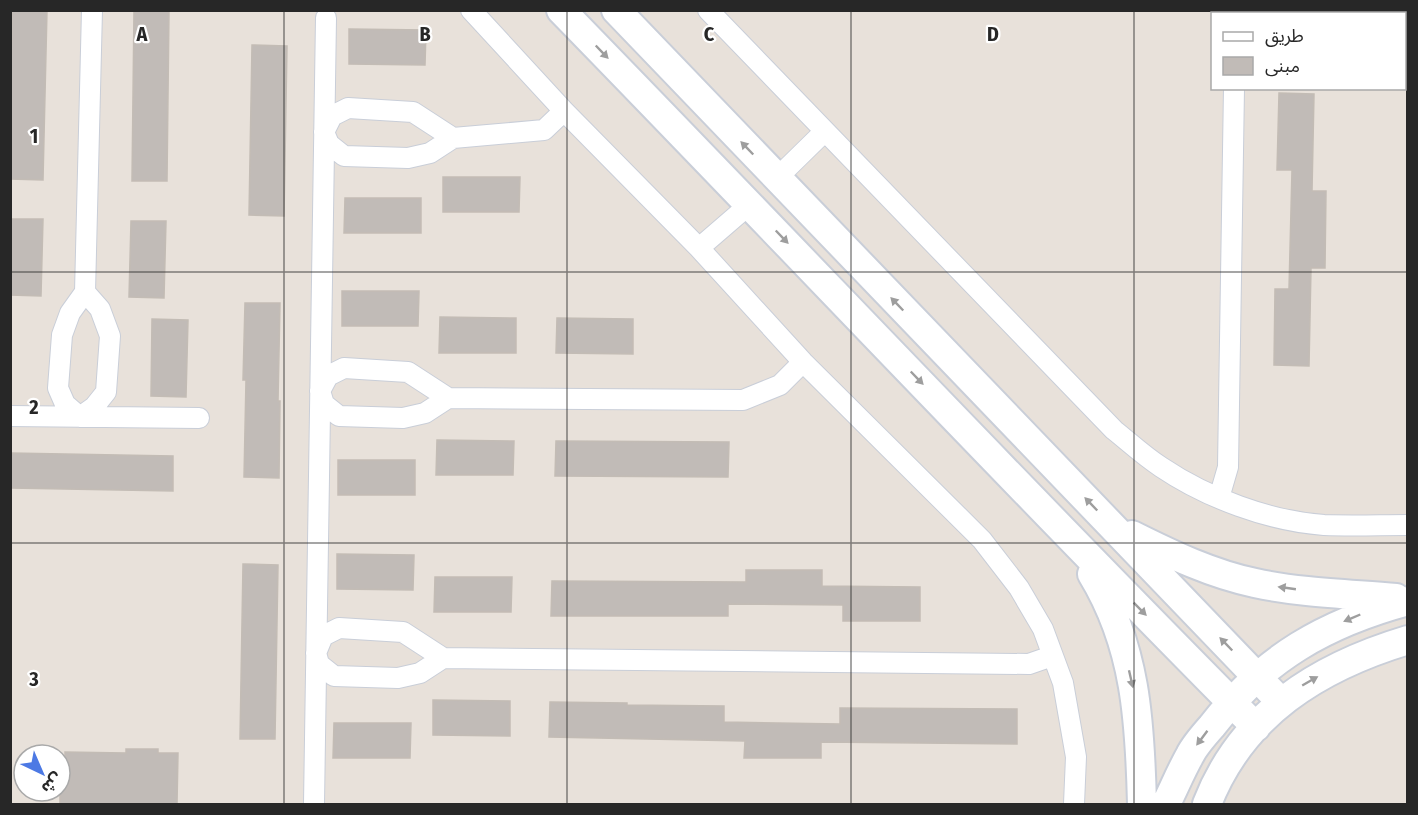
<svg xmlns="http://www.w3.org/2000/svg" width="1418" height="815" viewBox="0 0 1418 815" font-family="'Fira Sans Condensed','Noto Sans Arabic',sans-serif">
  <rect width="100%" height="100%" fill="#e8e1da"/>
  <path fill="#c1bbb7" stroke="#c3bcb5" stroke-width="1.5" d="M 12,10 L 47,10 L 43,180 L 10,179 Z
    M 134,10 L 169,10 L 167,181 L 132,181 Z
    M 349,29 L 426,30 L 425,65 L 349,64 Z
    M 252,45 L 287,46 L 284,216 L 249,215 Z
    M 1279,93 L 1314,94 L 1312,191 L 1326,191 L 1325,268 L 1311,268 L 1309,366 L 1274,365 L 1275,289 L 1289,289 L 1292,170 L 1277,170 Z
    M 443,177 L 520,177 L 519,212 L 443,212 Z
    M 345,198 L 421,198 L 421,233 L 344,233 Z
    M 10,219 L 43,219 L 41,296 L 10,295 Z
    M 131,221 L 166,221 L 164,298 L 129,297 Z
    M 342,291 L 419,291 L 418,326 L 342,326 Z
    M 245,303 L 280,303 L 278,401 L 280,401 L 279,478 L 244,477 L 246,380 L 243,380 Z
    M 440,317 L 516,318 L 516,353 L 439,353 Z
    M 557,318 L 633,319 L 633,354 L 556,353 Z
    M 152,319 L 188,320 L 186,397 L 151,396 Z
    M 437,440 L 514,441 L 513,475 L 436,475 Z
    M 556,441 L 729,442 L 728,477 L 555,476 Z
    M 10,453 L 173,456 L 173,491 L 10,488 Z
    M 338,460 L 415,460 L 415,495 L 338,495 Z
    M 337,554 L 414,555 L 413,590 L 337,589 Z
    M 243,564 L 278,565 L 275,739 L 240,739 Z
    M 746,570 L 822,570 L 822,586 L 920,587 L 920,621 L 843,621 L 843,605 L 728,604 L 728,616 L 551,616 L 552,581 L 746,582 Z
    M 435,577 L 512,577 L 511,612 L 434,612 Z
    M 433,700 L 510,701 L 510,736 L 433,735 Z
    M 550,702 L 627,703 L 627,705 L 724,706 L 724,722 L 840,724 L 840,708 L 1017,709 L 1017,744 L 821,742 L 821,758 L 744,758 L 745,741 L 549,737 Z
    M 334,723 L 411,723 L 410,758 L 333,758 Z
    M 126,749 L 158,749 L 158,753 L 178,753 L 177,804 L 60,804 L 60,775 L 65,775 L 65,752 L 126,753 Z"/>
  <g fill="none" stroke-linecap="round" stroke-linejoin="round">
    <g stroke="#c9ced8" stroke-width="22">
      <path id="minor" d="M 471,10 L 564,111 L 699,248 L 803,362 L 982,540 L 1019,588 L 1043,629 L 1063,683 L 1076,757 L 1074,804
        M 708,10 L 1114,430 C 1129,442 1144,456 1161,467 C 1207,498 1269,521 1324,525 C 1352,526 1380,525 1408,525
        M 1235,14 L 1235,10
        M 453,138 L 413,112 L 348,108 L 332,116 L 324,132 L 329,144 L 344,156 L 408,158 L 430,153 L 453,138 L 544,130 L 564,111
        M 776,179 L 824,132
        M 699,248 L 750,204
        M 85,292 L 100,309 L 110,336 L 106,392 L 94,407 L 80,417 L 65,404 L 58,388 L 62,335 L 70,313 L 85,292 L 92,10
        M 448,398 L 408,372 L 344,368 L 328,376 L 320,391 L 324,404 L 339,416 L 403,418 L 425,413 L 448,398 L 743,400 L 780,385 L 803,362
        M 10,416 L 199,418
        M 1219,498 L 1228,467 L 1234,88
        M 443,658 L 403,632 L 339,628 L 323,636 L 316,653 L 319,664 L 334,676 L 398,678 L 420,673 L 443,658 L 1029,664 L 1052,656
        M 314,804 L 326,18"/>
    </g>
    <g stroke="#c9ced8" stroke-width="32">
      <path id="secondary" d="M 561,10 C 794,249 1021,491 1256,727
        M 616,10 L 1281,702
        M 1132,535 C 1172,555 1212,574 1255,583 C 1301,593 1350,594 1396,598
        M 1092,574 C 1136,646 1140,722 1142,804
        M 1166,804 C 1174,788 1181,771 1190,755 C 1195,745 1204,735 1212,726 C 1264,658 1326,623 1408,601
        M 1207,804 C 1242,714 1318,667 1408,640"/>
    </g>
    <use href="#minor" stroke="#fff" stroke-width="20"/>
    <use href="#secondary" stroke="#fff" stroke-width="28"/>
  </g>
  <defs><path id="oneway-solid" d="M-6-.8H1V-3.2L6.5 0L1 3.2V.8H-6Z" transform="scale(1.5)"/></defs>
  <g fill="#9e9e9e">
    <use href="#oneway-solid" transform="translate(602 52) rotate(46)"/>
    <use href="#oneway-solid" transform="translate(747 148) rotate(-134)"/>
    <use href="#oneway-solid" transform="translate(782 237) rotate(46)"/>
    <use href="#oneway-solid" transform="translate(897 304) rotate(-134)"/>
    <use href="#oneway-solid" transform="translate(917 378) rotate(46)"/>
    <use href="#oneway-solid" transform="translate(1091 504) rotate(-134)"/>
    <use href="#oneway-solid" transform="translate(1287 588) rotate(-172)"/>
    <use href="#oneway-solid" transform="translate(1140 609) rotate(45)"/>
    <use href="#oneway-solid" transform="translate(1352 618) rotate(157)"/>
    <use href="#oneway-solid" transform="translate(1226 644) rotate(-134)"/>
    <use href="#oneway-solid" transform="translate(1131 679) rotate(77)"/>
    <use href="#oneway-solid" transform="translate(1310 681) rotate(-30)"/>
    <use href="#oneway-solid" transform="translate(1202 738) rotate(127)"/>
  </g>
  <path fill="none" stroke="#272727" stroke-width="1.5" stroke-opacity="0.55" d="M 284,10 L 284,804M 567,10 L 567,804M 851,10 L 851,804M 1134,10 L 1134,804M 10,272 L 1408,272M 10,543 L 1408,543"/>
  <g font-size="20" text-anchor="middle" font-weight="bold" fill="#272727" stroke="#fff" stroke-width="4.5" stroke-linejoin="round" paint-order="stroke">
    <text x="142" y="41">A</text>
    <text x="425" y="41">B</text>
    <text x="709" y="41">C</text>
    <text x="993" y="41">D</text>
    <text x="34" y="143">1</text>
    <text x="34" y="414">2</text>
    <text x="34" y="686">3</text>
  </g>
  <rect width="1418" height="815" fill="none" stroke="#272727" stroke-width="24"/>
  <rect x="1211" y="12" width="195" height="78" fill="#ffffff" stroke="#a9a9a9" stroke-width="1.5"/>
  <rect x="1223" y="32" width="30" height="9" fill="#ffffff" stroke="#a9a9a9" stroke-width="1.5"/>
  <text x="1265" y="42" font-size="18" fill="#272727">طريق</text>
  <rect x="1223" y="57" width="30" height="18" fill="#c1bbb7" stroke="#a9a9a9" stroke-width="1.5"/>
  <text x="1265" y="72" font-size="18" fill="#272727">مبنى</text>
  <g transform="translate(42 773) rotate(136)"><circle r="28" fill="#ffffff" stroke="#a9a9a9" stroke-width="1.5"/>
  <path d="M0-4.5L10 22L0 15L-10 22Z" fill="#4c79e4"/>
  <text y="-9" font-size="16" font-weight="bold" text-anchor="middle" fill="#272727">ش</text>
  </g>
</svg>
